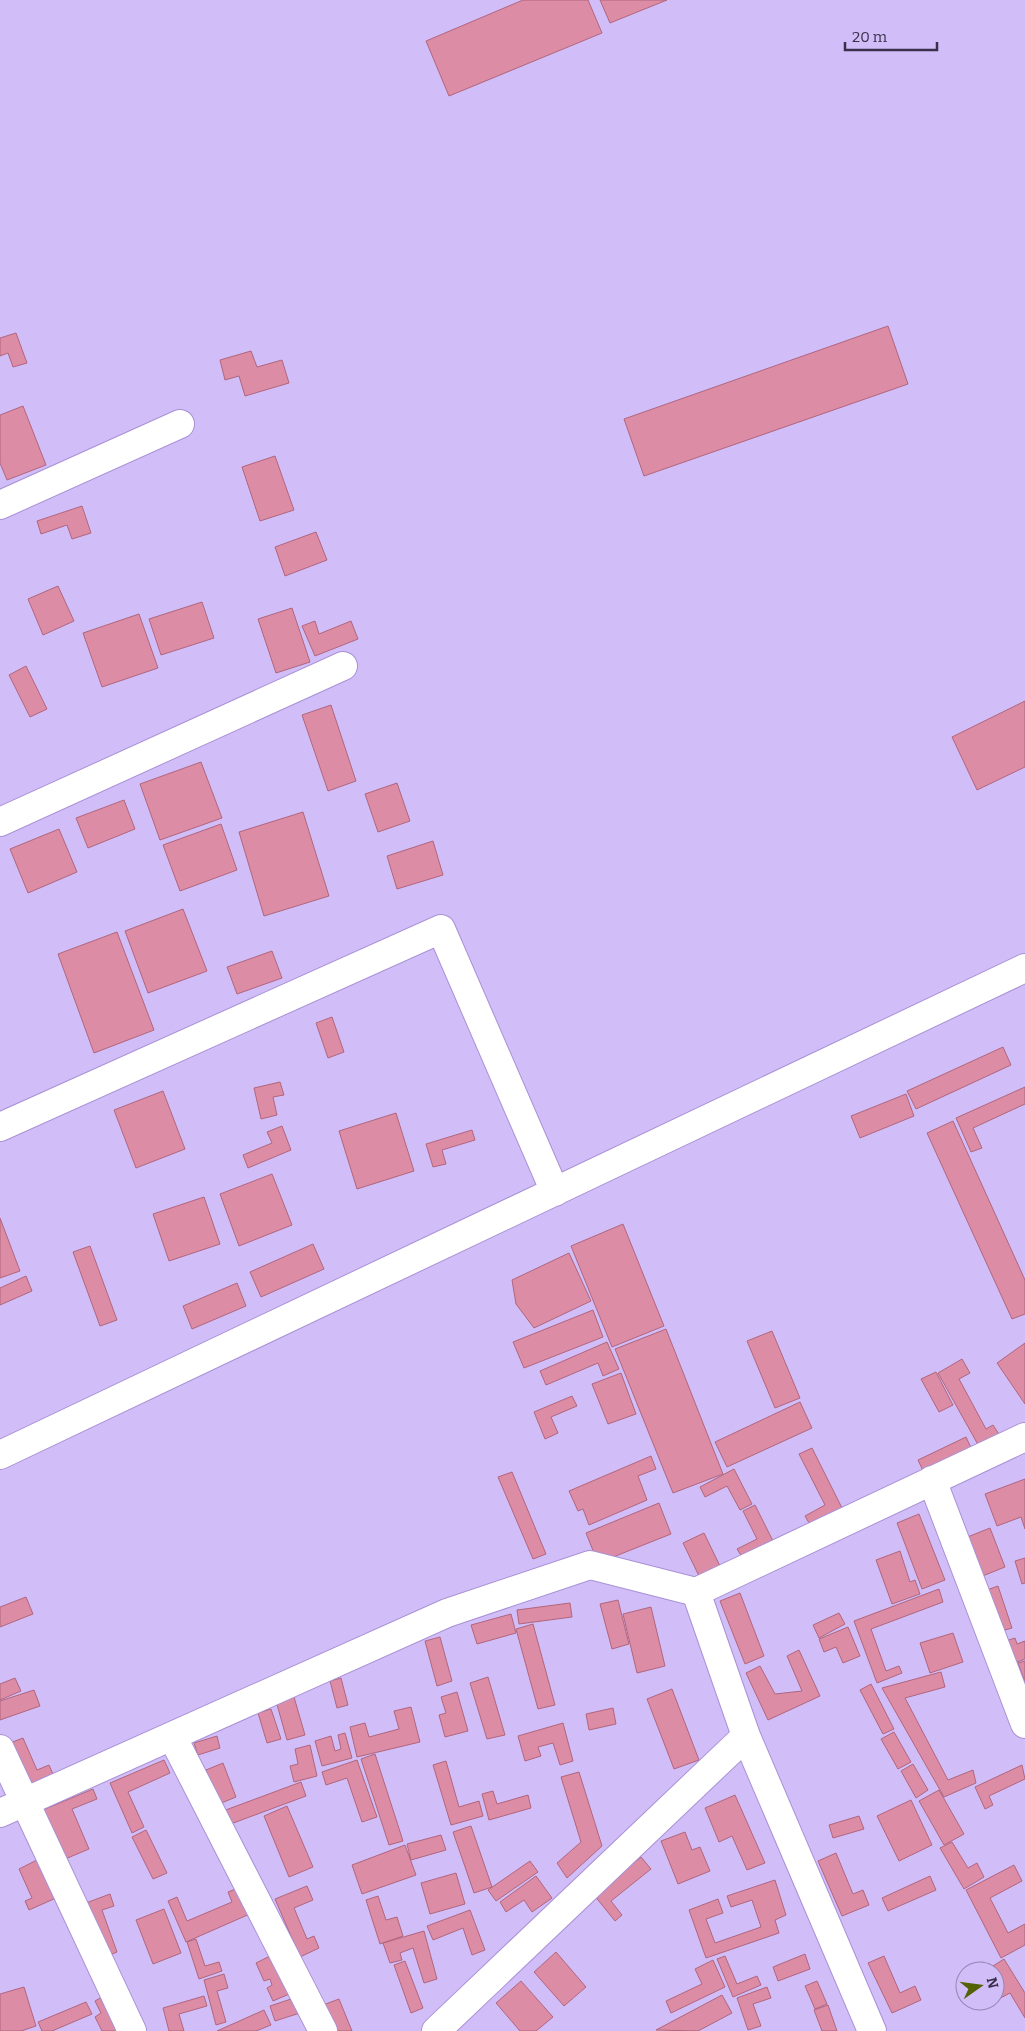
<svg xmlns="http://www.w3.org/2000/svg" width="1025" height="2031" viewBox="0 0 1025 2031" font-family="Bitter,serif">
  <rect width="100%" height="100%" fill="#d1bef8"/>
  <path fill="#dc8ca5" stroke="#b1657e" d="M 523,0 L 588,0 L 602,33 L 449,96 L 426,41 Z
    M 600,0 L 667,0 L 610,23 Z
    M 888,326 L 908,384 L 644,476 L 624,419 Z
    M 16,333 L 27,363 L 13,367 L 8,353 L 0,356 L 0,338 Z
    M 251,351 L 257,367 L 282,360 L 289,383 L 245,396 L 239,376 L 225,380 L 220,360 Z
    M 23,406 L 46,465 L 7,480 L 0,463 L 0,415 Z
    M 275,456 L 294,510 L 260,521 L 242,467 Z
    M 82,506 L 91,533 L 72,539 L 67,525 L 41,534 L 37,521 Z
    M 316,532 L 327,560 L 285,576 L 275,547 Z
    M 58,586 L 74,621 L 43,635 L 28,599 Z
    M 202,602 L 214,638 L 161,655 L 149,619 Z
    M 292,608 L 310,662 L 276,673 L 258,619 Z
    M 139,614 L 158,668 L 102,687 L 83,633 Z
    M 315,621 L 319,634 L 351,621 L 358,639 L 315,656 L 302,626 Z
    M 26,666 L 47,709 L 30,717 L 9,675 Z
    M 1025,701 L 1025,767 L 977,790 L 952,737 Z
    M 331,705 L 356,781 L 328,791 L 302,715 Z
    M 201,762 L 222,818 L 160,840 L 140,784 Z
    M 397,783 L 410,821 L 378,832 L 365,794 Z
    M 124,800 L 135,829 L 88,848 L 76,818 Z
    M 303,812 L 329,896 L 264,916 L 239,832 Z
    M 221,824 L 237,870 L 180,891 L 163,845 Z
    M 59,829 L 77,872 L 28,893 L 10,849 Z
    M 433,841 L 443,875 L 397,889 L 387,856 Z
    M 183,909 L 207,971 L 148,993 L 125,931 Z
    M 117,932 L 154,1030 L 94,1053 L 58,954 Z
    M 272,951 L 282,978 L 237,994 L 227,967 Z
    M 332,1017 L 344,1052 L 328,1058 L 316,1023 Z
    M 1003,1047 L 1011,1065 L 916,1109 L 907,1091 Z
    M 280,1082 L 284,1095 L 273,1097 L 277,1115 L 261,1119 L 254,1088 Z
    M 1025,1087 L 1025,1104 L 973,1128 L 982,1148 L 971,1152 L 956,1118 Z
    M 163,1091 L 185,1149 L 136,1168 L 114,1110 Z
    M 906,1094 L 914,1116 L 860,1138 L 851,1116 Z
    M 396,1113 L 414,1171 L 357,1189 L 339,1131 Z
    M 953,1121 L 1025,1280 L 1025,1314 L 1012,1319 L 927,1133 Z
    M 282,1126 L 291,1150 L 248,1168 L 243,1155 L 272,1143 L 267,1132 Z
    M 472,1130 L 475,1140 L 442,1150 L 446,1164 L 433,1167 L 426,1144 Z
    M 272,1174 L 292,1225 L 239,1246 L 220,1194 Z
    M 204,1197 L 220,1244 L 169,1261 L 153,1214 Z
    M 0,1218 L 20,1271 L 0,1278 Z
    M 623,1224 L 664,1326 L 612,1347 L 571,1246 Z
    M 313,1244 L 324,1269 L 261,1297 L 250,1272 Z
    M 90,1246 L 117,1320 L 100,1326 L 73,1252 Z
    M 569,1253 L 591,1301 L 534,1328 L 516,1304 L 512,1280 Z
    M 26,1276 L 32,1291 L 0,1305 L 0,1288 Z
    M 237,1283 L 246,1306 L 192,1329 L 183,1306 Z
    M 593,1310 L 603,1337 L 524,1368 L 513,1342 Z
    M 666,1329 L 723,1474 L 673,1493 L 615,1349 Z
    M 772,1331 L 800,1398 L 775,1408 L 747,1341 Z
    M 607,1342 L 619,1369 L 603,1376 L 598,1363 L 546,1385 L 540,1371 Z
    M 1025,1343 L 1025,1404 L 997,1363 Z
    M 962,1359 L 970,1373 L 959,1379 L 986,1429 L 993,1425 L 1002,1439 L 981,1450 L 938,1373 Z
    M 936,1372 L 953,1405 L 939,1412 L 921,1379 Z
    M 621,1373 L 636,1414 L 608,1424 L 592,1384 Z
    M 572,1396 L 577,1406 L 551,1417 L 558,1433 L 545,1439 L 534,1412 Z
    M 800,1402 L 812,1428 L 727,1467 L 715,1442 Z
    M 966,1437 L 973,1452 L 925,1475 L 918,1460 Z
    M 812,1448 L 844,1512 L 812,1528 L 805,1516 L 825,1505 L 799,1454 Z
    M 651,1456 L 656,1469 L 638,1476 L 647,1500 L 589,1525 L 583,1509 L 578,1511 L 569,1491 Z
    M 734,1469 L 752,1504 L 740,1510 L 727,1486 L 705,1497 L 700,1487 Z
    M 512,1472 L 546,1554 L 533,1559 L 498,1477 Z
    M 1025,1479 L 1025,1529 L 1021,1517 L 997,1526 L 985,1494 Z
    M 659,1503 L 671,1534 L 598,1563 L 586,1533 Z
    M 755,1505 L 773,1541 L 742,1557 L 737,1549 L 757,1539 L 743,1511 Z
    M 919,1514 L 945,1580 L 922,1589 L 897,1523 Z
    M 990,1528 L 1005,1567 L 980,1577 L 965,1538 Z
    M 704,1533 L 720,1566 L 699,1576 L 683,1543 Z
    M 900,1551 L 910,1582 L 915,1580 L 920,1594 L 892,1604 L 876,1560 Z
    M 1025,1558 L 1025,1583 L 1022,1584 L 1015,1561 Z
    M 998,1586 L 1012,1628 L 998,1632 L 984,1591 Z
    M 939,1589 L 943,1602 L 871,1629 L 886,1671 L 899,1666 L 902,1673 L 877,1683 L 854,1621 Z
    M 740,1593 L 764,1656 L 745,1664 L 720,1601 Z
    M 26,1597 L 33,1614 L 0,1627 L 0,1607 Z
    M 618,1600 L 629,1644 L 612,1649 L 600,1604 Z
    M 570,1603 L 572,1617 L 519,1624 L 517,1610 Z
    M 651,1607 L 665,1666 L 637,1673 L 623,1614 Z
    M 839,1613 L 845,1624 L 819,1638 L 813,1625 Z
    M 511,1614 L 516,1633 L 477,1644 L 471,1625 Z
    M 533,1624 L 555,1705 L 538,1709 L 516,1629 Z
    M 848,1627 L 860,1656 L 843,1663 L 836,1647 L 824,1652 L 819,1639 Z
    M 953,1633 L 963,1662 L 930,1673 L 920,1643 Z
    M 440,1637 L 452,1681 L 437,1686 L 425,1641 Z
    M 1015,1638 L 1017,1644 L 1025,1641 L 1025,1659 L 1012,1664 L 1003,1642 Z
    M 799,1650 L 820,1696 L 768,1720 L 746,1673 L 760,1666 L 775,1694 L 802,1691 L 787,1656 Z
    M 1025,1661 L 1025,1682 L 1018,1663 Z
    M 941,1672 L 945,1687 L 905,1698 L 948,1780 L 973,1770 L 976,1783 L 944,1797 L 882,1688 Z
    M 488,1677 L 505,1735 L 487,1739 L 470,1683 Z
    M 15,1678 L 21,1691 L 0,1700 L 0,1684 Z
    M 341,1678 L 348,1705 L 337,1708 L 330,1681 Z
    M 871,1684 L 894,1729 L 883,1734 L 860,1690 Z
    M 672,1689 L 699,1760 L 674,1769 L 647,1699 Z
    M 34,1690 L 40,1706 L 0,1720 L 0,1701 Z
    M 457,1692 L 468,1731 L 445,1737 L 439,1715 L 446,1713 L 441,1697 Z
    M 294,1697 L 305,1735 L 287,1740 L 276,1701 Z
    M 411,1707 L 420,1742 L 357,1757 L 350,1727 L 365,1723 L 369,1737 L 399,1729 L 394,1711 Z
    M 613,1708 L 616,1724 L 589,1730 L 586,1714 Z
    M 271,1709 L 281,1739 L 267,1743 L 258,1713 Z
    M 563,1723 L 573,1761 L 560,1765 L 553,1743 L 538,1747 L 541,1756 L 525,1761 L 518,1736 Z
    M 894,1732 L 911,1762 L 898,1769 L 881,1739 Z
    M 345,1733 L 352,1758 L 322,1766 L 315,1741 L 331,1736 L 335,1751 L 341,1749 L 338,1735 Z
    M 217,1736 L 220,1748 L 198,1755 L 194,1743 Z
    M 23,1738 L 37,1770 L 49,1765 L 55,1779 L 30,1789 L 10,1743 Z
    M 310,1745 L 317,1776 L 294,1782 L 290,1766 L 298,1764 L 295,1749 Z
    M 375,1754 L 403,1841 L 389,1845 L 361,1759 Z
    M 164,1760 L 170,1773 L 128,1792 L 144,1827 L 132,1833 L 110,1783 Z
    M 357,1760 L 377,1817 L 362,1822 L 347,1778 L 326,1785 L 322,1772 Z
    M 446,1761 L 459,1807 L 479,1801 L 483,1816 L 451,1825 L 433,1765 Z
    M 223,1763 L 236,1797 L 219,1804 L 206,1770 Z
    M 913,1764 L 928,1790 L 916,1798 L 901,1771 Z
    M 1022,1765 L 1025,1779 L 989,1796 L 993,1805 L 985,1809 L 975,1787 Z
    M 579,1772 L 602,1846 L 567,1878 L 557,1863 L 581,1842 L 561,1777 Z
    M 301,1782 L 306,1796 L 228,1825 L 223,1811 Z
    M 93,1789 L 97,1799 L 72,1809 L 89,1849 L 58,1862 L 38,1812 Z
    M 939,1790 L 964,1834 L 944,1845 L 919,1801 Z
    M 493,1791 L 497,1804 L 528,1795 L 531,1808 L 489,1820 L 482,1794 Z
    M 735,1795 L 765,1863 L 747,1870 L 732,1836 L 719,1842 L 705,1808 Z
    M 911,1800 L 932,1845 L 899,1861 L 877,1816 Z
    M 287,1806 L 313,1867 L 289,1877 L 264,1816 Z
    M 859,1816 L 864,1829 L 833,1838 L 829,1825 Z
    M 471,1826 L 492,1887 L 474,1893 L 453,1832 Z
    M 146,1830 L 167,1873 L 153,1879 L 132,1837 Z
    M 685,1832 L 692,1850 L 700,1847 L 710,1871 L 678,1884 L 661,1841 Z
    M 441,1835 L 446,1850 L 411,1860 L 407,1844 Z
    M 952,1842 L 968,1868 L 977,1863 L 984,1877 L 964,1889 L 940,1848 Z
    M 405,1845 L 416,1875 L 362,1894 L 352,1865 Z
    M 836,1853 L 853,1894 L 863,1890 L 869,1905 L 842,1916 L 818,1861 Z
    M 641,1857 L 651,1869 L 611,1901 L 622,1915 L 615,1921 L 594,1895 Z
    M 39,1859 L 56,1898 L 29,1910 L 25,1901 L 32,1898 L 19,1869 Z
    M 530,1861 L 538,1872 L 496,1901 L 488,1890 Z
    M 1014,1865 L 1022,1881 L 990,1898 L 1008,1933 L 1025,1924 L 1025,1945 L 1001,1958 L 966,1890 Z
    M 456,1873 L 465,1904 L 430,1914 L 421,1883 Z
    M 536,1876 L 552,1898 L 532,1912 L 524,1900 L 506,1912 L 500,1902 Z
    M 930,1876 L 936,1890 L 888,1911 L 882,1898 Z
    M 775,1880 L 786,1915 L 775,1920 L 779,1933 L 706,1958 L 689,1910 L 718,1899 L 723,1913 L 706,1919 L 715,1943 L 761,1927 L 752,1900 L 731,1907 L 727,1896 Z
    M 307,1886 L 313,1900 L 294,1908 L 307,1939 L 314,1936 L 319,1948 L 300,1957 L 275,1899 Z
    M 241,1887 L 252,1913 L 186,1942 L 168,1901 L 177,1897 L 187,1921 L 232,1902 L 228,1892 Z
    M 110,1894 L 114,1906 L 102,1910 L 117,1952 L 105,1957 L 86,1903 Z
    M 378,1896 L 386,1920 L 397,1917 L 403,1936 L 380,1944 L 366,1900 Z
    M 164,1909 L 181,1953 L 153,1964 L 136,1920 Z
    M 470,1910 L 485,1950 L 472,1955 L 463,1928 L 433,1940 L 427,1926 Z
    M 424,1931 L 437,1979 L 424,1983 L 413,1948 L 400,1953 L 402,1960 L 390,1963 L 383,1943 Z
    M 196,1939 L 205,1966 L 219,1962 L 222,1971 L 199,1979 L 187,1942 Z
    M 556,1952 L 586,1987 L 564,2006 L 534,1972 Z
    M 276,1953 L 294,1992 L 273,2001 L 267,1988 L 272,1985 L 270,1979 L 264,1981 L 256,1963 Z
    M 805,1954 L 810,1969 L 778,1981 L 773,1967 Z
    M 725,1956 L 737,1984 L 757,1976 L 761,1985 L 733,1997 L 717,1959 Z
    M 884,1956 L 900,1993 L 915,1986 L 921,2000 L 892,2013 L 868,1963 Z
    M 1004,1959 L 1025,1993 L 1025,2018 L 1010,1993 L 995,2001 L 995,1971 L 985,1971 Z
    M 713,1960 L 725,1987 L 671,2013 L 666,2001 L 702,1984 L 695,1969 Z
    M 405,1961 L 423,2008 L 411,2013 L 394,1965 Z
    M 224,1974 L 228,1988 L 217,1991 L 226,2022 L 216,2025 L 204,1980 Z
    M 521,1981 L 553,2017 L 536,2031 L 520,2031 L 496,2003 Z
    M 817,1981 L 827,2004 L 815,2009 L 805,1986 Z
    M 24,1987 L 36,2026 L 21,2031 L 0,2031 L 0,1994 Z
    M 767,1987 L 771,1998 L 753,2004 L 761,2026 L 748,2030 L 737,1998 Z
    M 722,1995 L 732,2013 L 698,2031 L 656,2030 Z
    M 204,1996 L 207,2006 L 179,2014 L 184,2031 L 169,2031 L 163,2008 Z
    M 102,1997 L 120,2031 L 102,2031 L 95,2017 L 101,2013 L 95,2001 Z
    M 297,1997 L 303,2012 L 275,2021 L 270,2006 Z
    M 339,1999 L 352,2031 L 333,2031 L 323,2005 Z
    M 86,2002 L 92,2014 L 52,2031 L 42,2031 L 38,2022 Z
    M 828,2005 L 837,2031 L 822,2031 L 814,2010 Z
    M 264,2010 L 271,2025 L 256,2031 L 217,2031 Z"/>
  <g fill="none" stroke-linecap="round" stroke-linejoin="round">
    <g stroke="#a991d6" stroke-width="30">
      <path id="minor" d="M 0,505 L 180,424
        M 0,822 L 343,666
        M 0,1127 L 441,929 L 555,1192
        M 0,1455 L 1025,968
        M 932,1480 L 1025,1724
        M 696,1592 L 746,1736 L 872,2031
        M 172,1736 L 323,2031
        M 0,1749 L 132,2031
        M 0,1813 L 447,1613 L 590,1565 L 696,1592 L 1025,1437
        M 436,2031 L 746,1736"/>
    </g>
    <use href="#minor" stroke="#fff" stroke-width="28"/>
  </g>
  <g transform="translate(980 1986) rotate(76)"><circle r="24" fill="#d1bef8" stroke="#9585b3"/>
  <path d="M0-4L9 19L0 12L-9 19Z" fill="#536205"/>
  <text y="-8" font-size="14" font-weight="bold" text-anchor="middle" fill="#3a304c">N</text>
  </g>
  <path d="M845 42v8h92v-8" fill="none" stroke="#3a304c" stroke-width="2.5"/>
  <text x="852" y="42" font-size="15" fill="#3a304c" stroke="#d1bef8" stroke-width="4" paint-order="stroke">20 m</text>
</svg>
